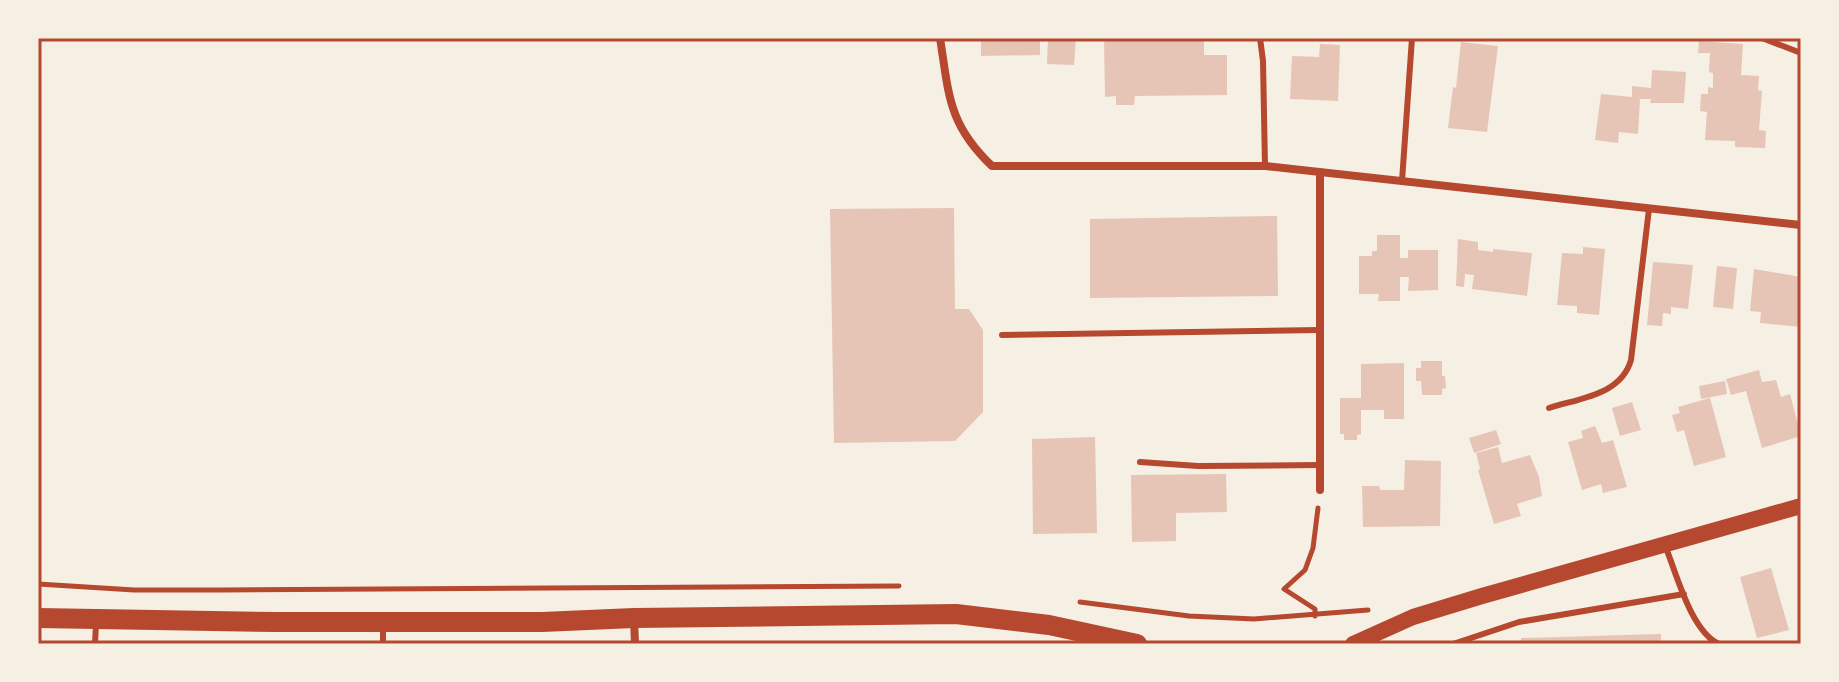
<svg xmlns="http://www.w3.org/2000/svg" width="1839" height="682" viewBox="0 0 1839 682" font-family="Signika,sans-serif">
  <rect width="100%" height="100%" fill="#f6efe4"/>
  <path fill="#e6c5b7" d="M 981,38 L 1040,38 L 1040,55 L 981,56 Z
    M 1048,38 L 1076,38 L 1074,65 L 1047,64 Z
    M 1104,38 L 1182,38 L 1183,41 L 1183,38 L 1210,38 L 1210,41 L 1204,41 L 1204,55 L 1227,55 L 1227,95 L 1135,96 L 1134,105 L 1116,105 L 1116,96 L 1105,97 Z
    M 1699,41 L 1743,44 L 1741,75 L 1759,76 L 1758,90 L 1762,91 L 1759,130 L 1766,131 L 1765,148 L 1735,147 L 1735,141 L 1705,140 L 1707,112 L 1700,111 L 1701,94 L 1708,94 L 1708,87 L 1713,88 L 1713,73 L 1709,72 L 1710,53 L 1698,53 Z
    M 1461,42 L 1498,46 L 1487,132 L 1448,128 L 1453,87 L 1456,88 Z
    M 1320,44 L 1340,45 L 1338,101 L 1290,99 L 1292,56 L 1319,57 Z
    M 1652,70 L 1686,72 L 1684,103 L 1650,103 L 1651,99 L 1640,99 L 1638,134 L 1619,132 L 1618,143 L 1595,140 L 1601,94 L 1632,97 L 1632,86 L 1651,88 Z
    M 954,208 L 955,309 L 969,309 L 983,330 L 983,412 L 955,441 L 834,443 L 830,209 Z
    M 1277,216 L 1278,296 L 1090,298 L 1090,219 Z
    M 1377,235 L 1400,235 L 1400,258 L 1408,258 L 1408,250 L 1438,250 L 1438,290 L 1408,291 L 1409,277 L 1400,277 L 1400,301 L 1378,301 L 1379,294 L 1359,294 L 1359,256 L 1372,256 L 1372,251 L 1377,251 Z
    M 1458,239 L 1478,242 L 1478,250 L 1493,252 L 1493,249 L 1532,253 L 1527,296 L 1472,289 L 1474,275 L 1465,274 L 1464,287 L 1456,286 Z
    M 1583,247 L 1605,249 L 1599,315 L 1577,313 L 1577,306 L 1557,305 L 1562,253 L 1583,254 Z
    M 1653,262 L 1693,265 L 1688,309 L 1671,307 L 1671,314 L 1663,313 L 1662,326 L 1647,325 Z
    M 1717,266 L 1737,268 L 1733,309 L 1713,307 Z
    M 1754,269 L 1801,277 L 1801,327 L 1760,323 L 1761,312 L 1750,311 Z
    M 1421,361 L 1442,361 L 1442,376 L 1445,376 L 1446,388 L 1442,389 L 1442,395 L 1422,395 L 1421,381 L 1416,381 L 1416,368 L 1421,368 Z
    M 1404,363 L 1404,419 L 1384,419 L 1384,410 L 1361,410 L 1361,434 L 1357,435 L 1357,440 L 1344,440 L 1344,434 L 1340,434 L 1340,398 L 1361,398 L 1361,364 Z
    M 1759,370 L 1762,382 L 1776,380 L 1781,397 L 1790,394 L 1801,436 L 1762,448 L 1746,391 L 1731,395 L 1726,379 Z
    M 1725,381 L 1727,394 L 1701,399 L 1699,386 Z
    M 1710,398 L 1726,457 L 1694,466 L 1684,430 L 1677,432 L 1672,415 L 1680,413 L 1678,407 Z
    M 1632,402 L 1641,430 L 1620,436 L 1612,408 Z
    M 1595,426 L 1602,443 L 1613,440 L 1627,487 L 1603,493 L 1601,484 L 1582,490 L 1568,442 L 1583,438 L 1581,431 Z
    M 1496,430 L 1501,444 L 1474,453 L 1469,438 Z
    M 1095,437 L 1097,533 L 1033,534 L 1032,439 Z
    M 1498,447 L 1502,463 L 1530,455 L 1539,477 L 1542,496 L 1517,504 L 1521,516 L 1494,524 L 1478,470 L 1480,469 L 1476,453 Z
    M 1405,460 L 1441,461 L 1440,526 L 1363,527 L 1362,486 L 1379,486 L 1380,490 L 1404,490 Z
    M 1226,474 L 1227,512 L 1176,513 L 1176,541 L 1132,542 L 1131,475 Z
    M 1771,568 L 1789,630 L 1757,638 L 1740,577 Z
    M 1661,634 L 1661,644 L 1521,644 L 1521,638 Z"/>
  <g fill="none" stroke-linecap="round" stroke-linejoin="round">
    <path stroke="#b5482f" stroke-width="5" d="M 38,584 L 134,590 L 222,590 L 899,586
      M 1080,602 L 1189,616 L 1254,619 L 1368,610
      M 1315,616 L 1315,609 L 1284,589 L 1305,570 L 1313,548 L 1318,508"/>
    <path stroke="#b5482f" stroke-width="6" d="M 1260,38 L 1263,61 L 1265,166
      M 1762,38 L 1801,53
      M 1402,181 L 1412,38
      M 1002,335 L 1320,330
      M 1549,408 C 1580,398 1621,395 1631,360 L 1649,209
      M 1140,462 L 1198,466 L 1320,465
      M 1666,548 C 1677,575 1691,631 1719,644
      M 95,644 L 96,624
      M 383,644 L 383,625
      M 1453,644 L 1519,622 L 1684,594"/>
    <path stroke="#b5482f" stroke-width="8" d="M 940,38 C 949,95 948,124 992,166 L 1265,166 L 1801,225
      M 1320,490 L 1320,172
      M 634,619 L 635,644"/>
    <path stroke="#b5482f" stroke-width="16" d="M 1353,644 L 1413,617 L 1482,596 L 1801,506"/>
    <path stroke="#b5482f" stroke-width="20" d="M 38,618 L 276,622 L 542,622 L 634,618 L 956,614 L 1049,625 L 1137,644"/>
  </g>
  <rect width="1839" height="682" fill="none" stroke="#f6efe4" stroke-width="80"/>
  <rect x="40" y="40" width="1759" height="602" fill="none" stroke="#b5482f" stroke-width="3"/>
</svg>
